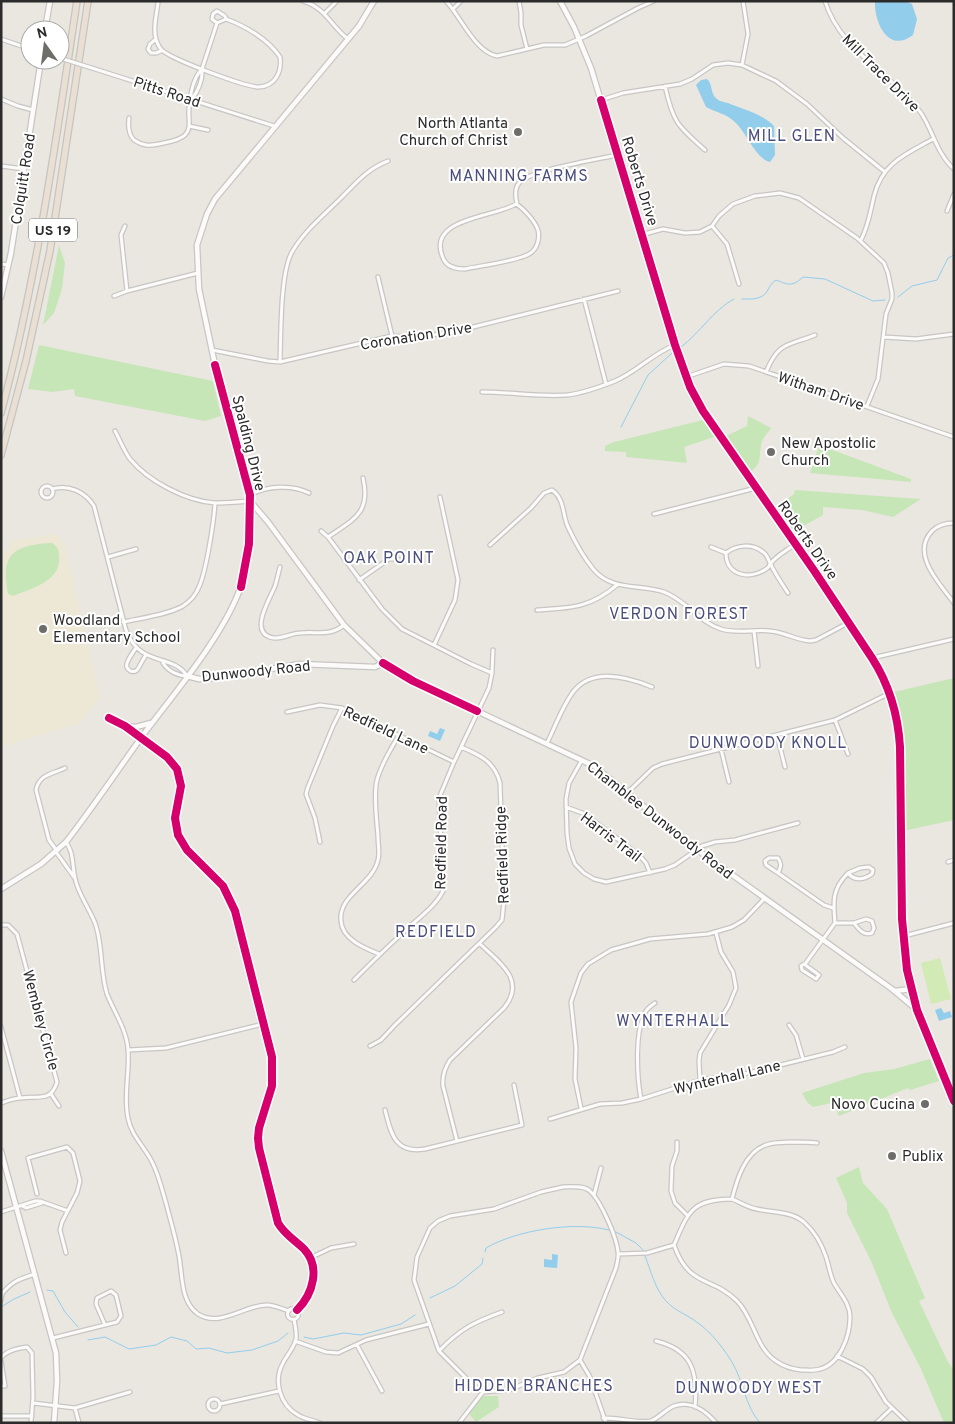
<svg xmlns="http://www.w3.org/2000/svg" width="955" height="1424" viewBox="0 0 955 1424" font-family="Overpass,sans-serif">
  <rect width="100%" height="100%" fill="#eae7e0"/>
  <path fill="#ede7d5" d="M 54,534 L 59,536 L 65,545 L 100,697 L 80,723 L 1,747 L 1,560 L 12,541 Z"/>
  <path fill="#c7e6b8" d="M 59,245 L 65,263 L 62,289 L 54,313 L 43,325 Z
    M 39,345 L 213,381 L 221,416 L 205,421 L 75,396 L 74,389 L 53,392 L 28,389 Z
    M 748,416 L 771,428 C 769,432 765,435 763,439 C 757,453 765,463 749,473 L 724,437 L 747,426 Z
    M 703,420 L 714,437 L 684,447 L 687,463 L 626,457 L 626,452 L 605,451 L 605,446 L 614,442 Z
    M 819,445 L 911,479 L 911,482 L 810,473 Z
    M 795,490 L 921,499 L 893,517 L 862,510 L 823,507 L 823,515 L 795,531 L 788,527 L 776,507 L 794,494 Z
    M 52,543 C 57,546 59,550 59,556 C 62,581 31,589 13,596 L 8,594 C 0,554 13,545 52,543 Z
    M 954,678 L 954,820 L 903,831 L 900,733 L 890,693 Z
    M 930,1059 L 939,1081 L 910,1090 L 908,1088 L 844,1114 L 838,1116 L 836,1102 L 813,1107 L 807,1102 L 802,1093 L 864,1073 L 894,1069 Z
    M 859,1167 L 863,1183 L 887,1209 L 925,1298 L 919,1301 L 947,1360 L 954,1371 L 954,1423 L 944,1423 L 921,1369 L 892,1313 L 871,1261 L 847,1213 L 847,1203 L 836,1178 Z
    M 483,1396 L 498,1396 L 499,1407 L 476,1422 L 468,1413 Z"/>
  <path fill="#d2eab6" d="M 940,958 L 951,999 L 931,1004 L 921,963 Z"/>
  <path fill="#92cdec" d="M 875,1 L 905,1 L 912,4 L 917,19 L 913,35 C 888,54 874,22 875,1 Z
    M 707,79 C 713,84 710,94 717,99 C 720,102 725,102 728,103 C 742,109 763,114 774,126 L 775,155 L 770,162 C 757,160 746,133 737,124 C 726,113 717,113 706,107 L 696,85 L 701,80 Z
    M 440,728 L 445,730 L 440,741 L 428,736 L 430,731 L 437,734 Z
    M 941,1008 L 944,1013 L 950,1011 L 952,1017 L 939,1021 L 935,1010 Z
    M 552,1254 L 558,1255 L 557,1268 L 544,1267 L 544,1259 L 552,1260 Z"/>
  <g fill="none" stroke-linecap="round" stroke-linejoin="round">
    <path stroke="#92cdec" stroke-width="1" d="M 898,297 L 912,286 L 937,280 L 948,258 L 954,255
      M 742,299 C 750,299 760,300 766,293 C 770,287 770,284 776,280 C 789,285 792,287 803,277 L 825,279 L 873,301 L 885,300
      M 681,347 C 700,333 713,310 734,299
      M 621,427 L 648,375 L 672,353
      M 616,1232 L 636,1243 L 643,1250
      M 485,1252 L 486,1248 C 517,1230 574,1221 609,1230
      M 645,1256 C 651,1271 655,1289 666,1301 C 675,1311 688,1315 698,1323 C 710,1331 726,1351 733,1364 C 744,1383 745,1406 760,1423
      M 47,1290 L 53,1291 L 65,1312 L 78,1327
      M 430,1298 L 455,1286 L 482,1264 L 483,1258
      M 1,1307 L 14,1299 L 30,1292
      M 304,1337 L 313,1339 L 344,1333 L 361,1335 L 401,1324 L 415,1315
      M 88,1340 L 105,1337 L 129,1349 L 156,1345 L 171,1337 L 187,1341 L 196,1349 L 209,1348 L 227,1353 L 252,1350 L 278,1341 L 288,1333"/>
    <g stroke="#c7c6c5" stroke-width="5.5">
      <path id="street" d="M 303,1 C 326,8 331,26 348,39
        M 446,1 C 461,17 475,52 497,56 L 544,45 L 565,45 L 586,36 L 638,8 L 654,1
        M 519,1 L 521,13 L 521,25 L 527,49
        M 825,1 C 840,51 892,73 921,113 C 933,131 937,154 954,169
        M 158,3 C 156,18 151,35 160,48 C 166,58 246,87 259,87 C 276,86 282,71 280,57 C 268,39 245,26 226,19 L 217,23 L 202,69 C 203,80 198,92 191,100
        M 453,9 L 461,1
        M 325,13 L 337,1
        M 217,23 L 212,19 L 213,14 L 217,11 L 225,16 L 226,19
        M 1,39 L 30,49
        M 156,39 L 150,44 L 148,49 L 151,53 L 156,53 L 161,51
        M 742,65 L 748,34 L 743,1
        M 95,69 L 274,126
        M 665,86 C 673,123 678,126 705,150
        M 1,99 L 18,106 L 33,110
        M 601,100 L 623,93 L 680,84 L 692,79 L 713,65 L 728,63 L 742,65 L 776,81 L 807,104 L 843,138 L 885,172
        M 129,118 C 128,126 128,134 134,140 C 143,146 149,146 159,144 C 167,142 179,141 185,135 C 192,128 188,118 189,109 C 190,96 192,80 201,70
        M 189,126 L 208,130
        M 1,166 L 24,169
        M 516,204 C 523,208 535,221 538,230 C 540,239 537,250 529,254 C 518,261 479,266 465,269 C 457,269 448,268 444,260 C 423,218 493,218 516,204 Z
        M 517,204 C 515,196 514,188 520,182 C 531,170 599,159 617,155
        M 947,211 L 954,194
        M 125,226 L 121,235 L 127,291
        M 712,226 L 727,244 L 739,284
        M 641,235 L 663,229 L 685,233 L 700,232 L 712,226 L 719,216 L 733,204 L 755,196 L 780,193 L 799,198 L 857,238 L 884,263 L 888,273 L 892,293 L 892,299 L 886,314 L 878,379 L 867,406
        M 861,240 C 869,224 870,213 874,196 C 882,163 906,154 933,139
        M 1,264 L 8,265
        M 378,277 L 392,336
        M 114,296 L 127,291 L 198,273
        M 584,299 L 606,384
        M 884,337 L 916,339 L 954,334
        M 212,350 L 268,361 L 280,362 L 392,336 L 415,337 L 449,333 L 618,291
        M 280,362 C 281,335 280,273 292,252 C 304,231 324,215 341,198 C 356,183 367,169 388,161
        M 766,372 C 779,341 788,346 815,335
        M 686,377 L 724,364 L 749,366 L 954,437
        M 482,392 C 510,392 539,397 567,395 C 584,393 600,387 615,381 C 637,372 653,353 675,345
        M 115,431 C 120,440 124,451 130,459 C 148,481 186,501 215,503 C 226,503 238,502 250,501
        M41 492a6 6 0 1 1 12 0a6 6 0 1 1-12 0Z
        M 52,489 C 69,484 85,492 94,506 L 126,630 C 140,668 173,653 187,676
        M 250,495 C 266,486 292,484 309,493
        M 654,514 L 756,488
        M 954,523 C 945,523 938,525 932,531 C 910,554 940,584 954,603
        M 321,531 L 328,537 L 382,609 L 402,629 L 471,664 L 492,673
        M 328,537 C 354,519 371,513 363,478
        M 490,545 L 531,508 L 544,493 L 552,490 C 565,499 562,514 568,527 C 575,542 583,557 594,570 C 612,591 639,584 664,592 C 686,600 699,622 721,629 C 737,634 753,629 770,631 C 784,632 796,640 810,641 L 816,640 L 848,623
        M 711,547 L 726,553
        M 108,557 L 136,549
        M 280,567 C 278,574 277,580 275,586 C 270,599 247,634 274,638 C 282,639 292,633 300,633 C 318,631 329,637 344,625
        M 359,580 L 389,559 L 398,559
        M 788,593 C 782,584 776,575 771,565 C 768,560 768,555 763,552 C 752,543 736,545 726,553 C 726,576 750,580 766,569 C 772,565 766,568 771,563 C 777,555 788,550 795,544
        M 537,610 C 571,608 590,608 617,585
        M 123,622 C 141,618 167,615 183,606 C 189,602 195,596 198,589 C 206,574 214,521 215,503
        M 754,631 L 758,666
        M 434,645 L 455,600 L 458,580 L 440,497
        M 136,648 C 133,652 129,658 127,663 C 125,669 132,674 137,670 C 140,666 143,659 146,655
        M 872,658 L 954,639
        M 163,663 C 168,671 178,676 187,676
        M 287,712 L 320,705 L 342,708 L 454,762
        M 109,718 L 125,726 L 167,757 L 177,769 L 181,786 L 175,818 L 178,835 L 187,850 L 223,886 L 235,911 L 272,1057 L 272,1086 L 259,1128 L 258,1138 L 259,1148 L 278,1223 C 285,1235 295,1240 304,1249 C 321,1267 313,1294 297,1310
        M 835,720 L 848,754
        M 777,735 L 785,767
        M 547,743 C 555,727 562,707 573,692 C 592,667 628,677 652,687
        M 721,749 L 729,782
        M 582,760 L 569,783 L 566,799 L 567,833 L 569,848 L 575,864 L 584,873 L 594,879 L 606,882 L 665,869 L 675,865 L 702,846 L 715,842 L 735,840 L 798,823
        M 628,792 L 653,768 L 662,764 L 835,720 L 890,693
        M 566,807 L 585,814 L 640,856 L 646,863 L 650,873
        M 66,842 C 74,853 72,865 75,878 C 78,895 91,910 96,926 C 103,948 100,972 107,994 C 114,1012 127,1030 128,1050 C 130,1073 123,1095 128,1118 C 131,1136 146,1148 153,1164 C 159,1176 162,1190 166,1203 C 170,1219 175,1235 178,1251 C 183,1271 179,1301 198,1314 C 220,1328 244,1305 267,1305 C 275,1305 282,1309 289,1311
        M 320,842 L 315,818 L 306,794 L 308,787 L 333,726 L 342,708
        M 57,851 L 49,840 L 36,790 C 39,774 53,774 65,768
        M 56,852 L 74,877
        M 769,858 L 778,858 C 782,864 781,867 778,873 L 766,865 L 765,861 Z
        M 948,862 L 954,860
        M 869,867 L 873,870 L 872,874 C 864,880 854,881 848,873 L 860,868 Z
        M 778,873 L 824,905 L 833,908
        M 866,919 L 872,921 L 874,928 L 872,933 C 864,936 859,930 854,923 Z
        M 835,923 L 854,923
        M 1,925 L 8,925 L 17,934 L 57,1082 C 51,1103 37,1095 21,1098 C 14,1098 7,1101 1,1103
        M 904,936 L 954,923
        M 379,954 C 364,948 342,939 341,921 C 338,895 373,884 378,860 C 380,853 378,845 378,837 C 377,821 373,795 377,780 C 381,764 391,749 399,735
        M 804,964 L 819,975 L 816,979 L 802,970 L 801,966 Z
        M 805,964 L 835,923 C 833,901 832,889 848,873
        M 354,980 C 371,963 387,947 405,931 C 417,919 435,907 443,891 L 439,798 L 454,762 L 489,688 L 492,673 L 493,650
        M 789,1025 L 796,1035 L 803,1059
        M 1,1027 L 20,1098
        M 370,1046 L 381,1040 L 395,1025 L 496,927 L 502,920 L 504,901 L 500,783 C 495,762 480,755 461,747
        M 128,1050 L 166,1048 L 263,1024
        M 700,1080 L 699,1061 L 700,1053 L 729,1005 L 736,988 L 733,972 L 721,952 L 716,933
        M 51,1094 L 59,1106
        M 641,1099 C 637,1078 634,1030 646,1011 C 648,1008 652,1005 655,1003
        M 581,1108 L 575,1079 L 576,1048 L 571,1002 L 581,973 L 588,964 L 611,950 L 650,939 L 708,934 L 732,927 L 744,920 L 764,899
        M 385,1110 C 391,1134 395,1154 425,1149 L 522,1125 L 514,1085
        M 550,1119 L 600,1104 L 622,1103 L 641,1099 L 700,1080 L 744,1074 L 833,1052 L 845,1047
        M 457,1141 L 443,1086 C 442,1076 444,1069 450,1060 L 504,1008 C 527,980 499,962 480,944
        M 677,1142 L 677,1151 L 672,1166 L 671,1191 L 675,1203 L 687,1215
        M 563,1187 C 571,1187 584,1185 590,1191 C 601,1201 617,1238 618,1252 C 619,1257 617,1263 616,1268 L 580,1360 L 564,1372 L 538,1378 L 509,1390 L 483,1392 L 473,1385 L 439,1351 L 414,1280 L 417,1257 L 430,1228 L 438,1221 L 450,1216 L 494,1209 L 541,1192 Z
        M 37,1194 L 28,1158 L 67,1147 L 73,1153 L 80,1181 L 77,1193 L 62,1222 L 60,1230 L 66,1253
        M 594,1195 L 601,1168
        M 732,1199 C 740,1202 748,1208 757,1209 C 773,1213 791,1211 804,1222 C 814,1231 822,1245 826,1257 C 829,1266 830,1275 834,1283 C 840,1294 850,1303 850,1317 C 850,1336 840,1364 820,1369 C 814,1371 807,1370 801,1370 C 792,1369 783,1366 776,1361 C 755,1347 754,1318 737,1301 C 712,1276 689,1288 674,1245 C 689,1210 692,1200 732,1199 Z
        M 732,1199 C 737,1179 745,1152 766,1145 C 774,1142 782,1143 790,1142 C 799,1142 808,1142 817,1143
        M 22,1206 L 26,1208 L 42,1203
        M 1,1212 L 35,1201 L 40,1201 L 68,1211
        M 619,1254 L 647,1253 L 674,1245
        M 310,1258 L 331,1248 L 354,1244
        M 111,1291 L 116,1295 L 121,1316 L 117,1322 L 105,1325 L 96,1304 L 97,1298 Z
        M 1,1295 C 12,1281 19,1279 35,1274
        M 1,1300 L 2,1294
        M287.5 1314a5.5 5.5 0 1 1 11 0a5.5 5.5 0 1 1-11 0Z
        M 294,1319 C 295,1326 297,1332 296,1339 C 294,1348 287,1355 283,1363 C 273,1381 280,1405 298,1415 C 304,1419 313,1420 320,1423
        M 53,1338 L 105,1325
        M 295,1341 L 326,1352 L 338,1353 L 366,1340 L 429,1324
        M 656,1341 C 693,1350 698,1373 695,1407
        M 357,1345 L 382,1391
        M 439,1351 C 460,1329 474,1322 502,1312
        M 837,1356 L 863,1369 L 871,1377 L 886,1402 L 908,1423
        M 1,1358 C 6,1351 19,1348 27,1347 L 32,1353 L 33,1397 L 31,1423
        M 580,1360 L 590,1377 L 606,1423
        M 1,1361 L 5,1386 L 1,1386
        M208 1405a6 6 0 1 1 12 0a6 6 0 1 1-12 0Z
        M 33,1403 L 75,1408 L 130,1392
        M 220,1404 L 279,1391
        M 75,1408 L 79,1423
        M 1,1416 L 32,1416
        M 603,1418 C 619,1417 636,1424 651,1421 C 659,1418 666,1409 674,1406 C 691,1400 706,1411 716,1423
        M 459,1423 L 483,1392
        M 876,1423 L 892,1408"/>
    </g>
    <g stroke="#c7c6c5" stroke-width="7">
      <path id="secondary" d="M 560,1 L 574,27 L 591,68 L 675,345 L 690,387 L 703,411 L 815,572 L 872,658 C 890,686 898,714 900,747 L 902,919 L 907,970 L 917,1010 L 954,1101
        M 45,30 L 50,1
        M 1,297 L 11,253 L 41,60
        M 250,501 L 268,522 L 344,625 L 383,663 L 413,681 L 594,766 L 696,849 L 892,989 L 916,1009
        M 187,676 L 199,679 L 217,678 L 300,664 L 375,667 L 383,663
        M 126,726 L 136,727 L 151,723
        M 1,889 L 41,864 L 66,842 C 94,806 119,768 146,731 C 177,690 222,637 240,589 C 251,559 251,526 250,495 L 215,365 L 199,289 L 197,245 L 207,214 L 215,199 L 359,26 L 374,1
        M 895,991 L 911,989
        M 1,1151 L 56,1353 L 57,1381 L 54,1423"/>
    </g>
    <g stroke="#c5c4c1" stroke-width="8">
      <path id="highway" d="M 1,413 C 37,278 56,140 77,1
        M 1,455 L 26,361 L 50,251 L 88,1"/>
    </g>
    <use href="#street" stroke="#fcfbfa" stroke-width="3"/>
    <use href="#secondary" stroke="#fcfbfa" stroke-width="4.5"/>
    <use href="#highway" stroke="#e9dfd3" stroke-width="5.5"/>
    <g stroke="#c7c6c5" stroke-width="5.5" stroke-linecap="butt">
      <path id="street-bridge" d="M 60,58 L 95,69"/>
    </g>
    <use href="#street-bridge" stroke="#fcfbfa" stroke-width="3"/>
    <g stroke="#fff" stroke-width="11">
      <path id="cycleway" d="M 601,100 L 675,345 L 690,387 L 703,411 L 815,572 L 872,658 C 890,686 898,714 900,747 L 902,919 L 907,970 L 917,1010 L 954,1101
        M 215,365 L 250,495 L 249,544 L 241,587
        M 383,663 L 413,681 L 477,711
        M 109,718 L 125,726 L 167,757 L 177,769 L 181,786 L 175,818 L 178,835 L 187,850 L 223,886 L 235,911 L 272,1057 L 272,1086 L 259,1128 L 258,1138 L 259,1148 L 278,1223 C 285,1235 295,1240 304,1249 C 321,1267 313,1294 297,1310"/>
    </g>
    <use href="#cycleway" stroke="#d6006c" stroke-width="8"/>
  </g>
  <g fill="#6e6d6a" stroke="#fff" stroke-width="2">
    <circle cx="518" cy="132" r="5"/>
    <circle cx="771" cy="452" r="5"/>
    <circle cx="43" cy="629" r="5"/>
    <circle cx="925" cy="1104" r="5"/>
    <circle cx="892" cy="1156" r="5"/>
  </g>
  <g text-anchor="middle" stroke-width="4" stroke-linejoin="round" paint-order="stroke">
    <rect fill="#fff" stroke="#6b6b6b" stroke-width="1" x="29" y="218.5" width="48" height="23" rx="4"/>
    <g font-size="14" font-weight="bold" fill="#2b2b2b">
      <text x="53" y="235">US 19</text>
    </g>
    <g font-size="15" fill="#2b2b2b" stroke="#fff">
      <text transform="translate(881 73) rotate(45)" y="5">Mill Trace Drive</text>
      <text transform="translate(167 92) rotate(18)" y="5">Pitts Road</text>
      <text transform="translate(23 179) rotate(-81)" y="5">Colquitt Road</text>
      <text transform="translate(640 181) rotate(73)" y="5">Roberts Drive</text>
      <text transform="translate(416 336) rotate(-9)" y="5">Coronation Drive</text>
      <text transform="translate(821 391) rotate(19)" y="5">Witham Drive</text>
      <text transform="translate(249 443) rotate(76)" y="5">Spalding Drive</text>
      <text transform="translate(808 540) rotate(55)" y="5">Roberts Drive</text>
      <text transform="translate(256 671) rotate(-6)" y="5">Dunwoody Road</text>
      <text transform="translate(386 730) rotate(25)" y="5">Redfield Lane</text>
      <text transform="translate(660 820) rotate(38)" y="5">Chamblee Dunwoody Road</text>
      <text transform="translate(611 837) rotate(37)" y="5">Harris Trail</text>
      <text transform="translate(441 843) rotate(-89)" y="5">Redfield Road</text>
      <text transform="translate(502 855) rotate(-92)" y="5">Redfield Ridge</text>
      <text transform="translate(41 1020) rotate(75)" y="5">Wembley Circle</text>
      <text transform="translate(727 1077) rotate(-13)" y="5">Wynterhall Lane</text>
    </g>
    <g font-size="15" fill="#2b2b2b" stroke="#fff" text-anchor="start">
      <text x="508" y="128" text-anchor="end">North Atlanta<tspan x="508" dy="17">Church of Christ</tspan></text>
      <text x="781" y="448">New Apostolic<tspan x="781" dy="17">Church</tspan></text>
      <text x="53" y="625">Woodland<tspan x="53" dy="17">Elementary School</tspan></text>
      <text x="915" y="1109" text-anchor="end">Novo Cucina</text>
      <text x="902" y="1161">Publix</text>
    </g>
    <g font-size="16" letter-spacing="1" fill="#4a4e7d" stroke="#fff">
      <text x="792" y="141">MILL GLEN</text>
      <text x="519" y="181">MANNING FARMS</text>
      <text x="389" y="563">OAK POINT</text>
      <text x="679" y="619">VERDON FOREST</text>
      <text x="768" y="748">DUNWOODY KNOLL</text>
      <text x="436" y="937">REDFIELD</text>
      <text x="673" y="1026">WYNTERHALL</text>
      <text x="534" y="1391">HIDDEN BRANCHES</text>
      <text x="749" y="1393">DUNWOODY WEST</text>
    </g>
  </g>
  <rect width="955" height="1424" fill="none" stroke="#2b2b2b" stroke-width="5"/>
  <g transform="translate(45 45) rotate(346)"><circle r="24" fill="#ffffff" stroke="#aaaaaa"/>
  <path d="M0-4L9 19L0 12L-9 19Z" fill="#6e6d6a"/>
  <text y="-8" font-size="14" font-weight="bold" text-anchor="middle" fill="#2b2b2b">N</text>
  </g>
</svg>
